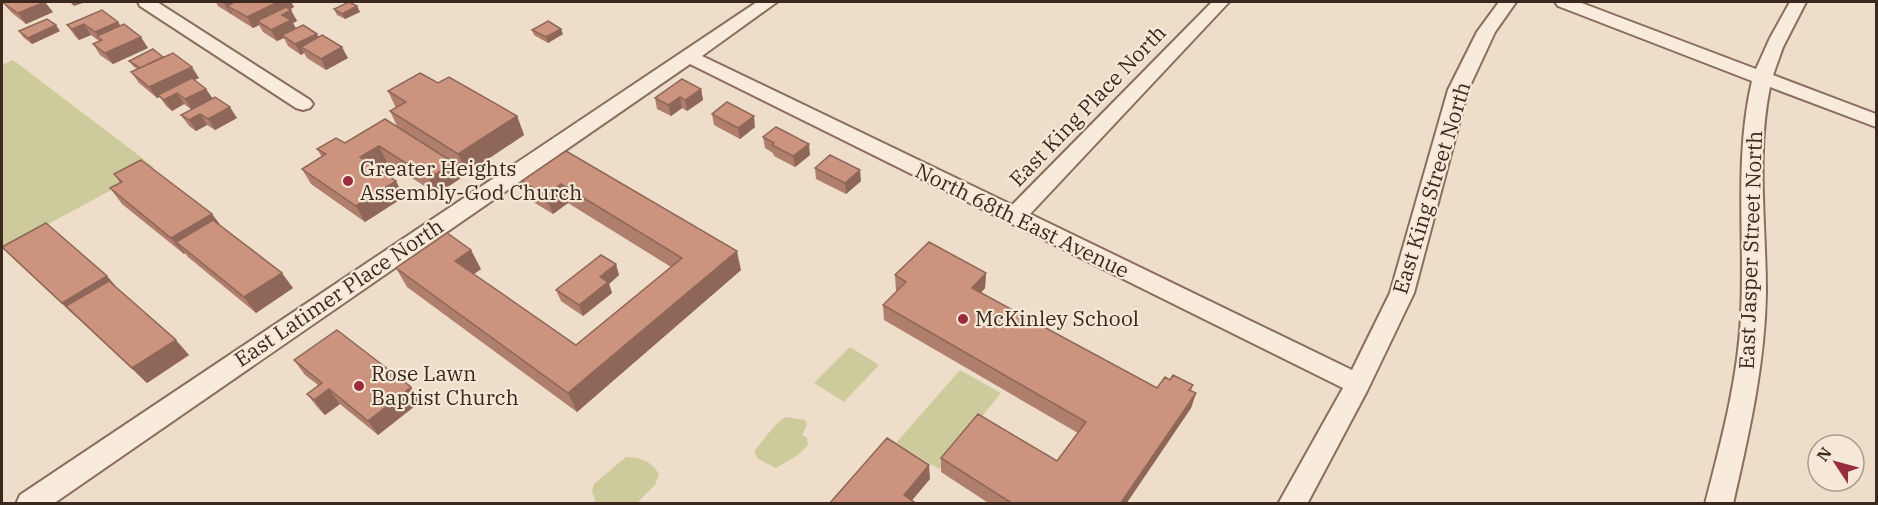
<svg xmlns="http://www.w3.org/2000/svg" width="1878" height="505" viewBox="0 0 1878 505" font-family="'IBM Plex Serif',serif">
  <rect width="100%" height="100%" fill="#eeddc8"/>
  <path fill="#cdcb9b" d="M 13,60 L 154,167 L 2,249 L 2,65 Z
    M 850,347 L 879,365 L 844,402 L 814,383 Z
    M 960,370 L 1001,393 L 939,469 L 896,443 Z
    M 786,417 L 805,420 L 807,425 L 802,435 L 807,438 L 808,445 L 798,455 L 776,468 L 758,459 L 754,452 C 761,443 777,420 786,417 Z
    M 626,457 C 641,458 650,460 659,474 L 655,485 L 637,503 L 596,503 L 592,491 L 594,484 Z"/>
  <g fill="none" stroke-linecap="round" stroke-linejoin="round">
    <g stroke="#8a6e5d" stroke-width="4">
      <path id="minor" d="M 138,2 L 157,2 L 310,100 L 313,104 L 310,108 L 303,110 L 296,108 L 140,6 Z
        M 757,2 L 777,2 L 702,56 L 1012,205 L 1212,2 L 1229,2 L 1030,214 L 1352,370 L 1390,293 L 1448,90 L 1477,32 L 1499,2 L 1516,2 L 1495,32 L 1468,90 L 1414,293 L 1367,391 L 1307,504 L 1278,504 L 1343,388 L 690,64 L 53,504 L 16,504 L 20,495 Z
        M 1555,2 L 1579,2 L 1756,69 L 1770,38 L 1790,2 L 1806,2 L 1783,47 L 1773,75 L 1876,114 L 1876,127 L 1770,87 C 1756,155 1766,224 1766,292 C 1765,364 1749,434 1733,504 L 1705,504 C 1721,442 1738,380 1741,316 C 1745,237 1734,158 1752,81 L 1558,6 Z"/>
    </g>
    <use href="#minor" fill="#f9ebdb" fill-rule="evenodd"/>
  </g>
  <path fill="#af7e6c" d="M 2,2 L 53,12 L 26,24 L 11,12 Z
    M 216,2 L 291,2 L 294,7 L 290,9 L 297,21 L 293,23 L 296,28 L 319,37 L 348,58 L 326,70 L 307,58 L 304,53 L 301,55 L 288,46 L 284,38 L 277,41 L 263,32 L 259,25 L 253,28 L 218,6 Z
    M 357,6 L 360,12 L 345,19 L 337,15 L 334,9 Z
    M 118,22 L 120,26 L 148,48 L 113,64 L 100,55 L 93,44 L 99,41 L 91,35 L 79,40 L 75,36 L 67,25 Z
    M 532,30 L 563,34 L 548,43 L 534,35 Z
    M 19,31 L 60,31 L 32,44 L 23,37 Z
    M 163,57 L 199,78 L 194,80 L 206,89 L 212,99 L 237,118 L 215,130 L 207,125 L 196,131 L 189,126 L 181,115 L 192,110 L 184,104 L 172,111 L 166,106 L 160,97 L 157,98 L 139,83 L 131,72 L 137,69 L 133,66 L 129,61 Z
    M 438,83 L 517,116 L 524,135 L 467,173 L 455,166 L 461,178 L 437,194 L 387,162 L 376,168 L 404,197 L 365,222 L 311,184 L 302,169 L 322,157 L 317,149 L 345,143 L 398,128 L 390,111 L 396,108 L 388,91 Z
    M 701,89 L 703,100 L 687,111 L 682,108 L 671,116 L 657,109 L 655,98 Z
    M 712,114 L 755,127 L 740,139 L 714,125 Z
    M 763,137 L 810,155 L 795,167 L 774,156 L 773,153 L 765,148 Z
    M 566,151 L 741,270 L 577,412 L 407,287 L 396,268 L 481,269 L 474,274 L 576,345 L 671,267 L 568,203 L 553,214 L 530,200 L 522,181 Z
    M 815,168 L 861,181 L 846,194 L 816,179 Z
    M 114,174 L 212,214 L 220,225 L 293,288 L 256,313 L 188,257 L 185,253 L 184,254 L 122,204 L 110,188 L 120,183 Z
    M 2,247 L 107,276 L 119,290 L 189,355 L 147,383 L 17,262 Z
    M 986,273 L 985,288 L 981,293 L 1157,388 L 1170,380 L 1193,385 L 1191,391 L 1196,393 L 1191,408 L 1126,504 L 990,504 L 941,472 L 941,458 L 1057,461 L 1078,433 L 884,320 L 883,305 L 897,291 L 896,291 L 895,275 Z
    M 619,275 L 609,284 L 612,293 L 583,316 L 561,301 L 556,290 Z
    M 294,360 L 420,402 L 378,435 L 340,404 L 325,415 L 318,408 L 307,394 L 318,385 L 305,375 Z"/>
  <path fill="#8f6758" d="M 45,2 L 53,12 L 26,24 L 18,13 Z
    M 70,2 L 86,2 L 74,6 Z
    M 228,2 L 257,2 L 227,6 L 232,13 L 231,14 L 224,3 Z
    M 278,2 L 291,2 L 294,7 L 261,24 L 257,21 L 259,25 L 253,28 L 247,17 Z
    M 357,6 L 360,12 L 345,19 L 342,14 Z
    M 291,10 L 297,21 L 293,23 L 297,31 L 282,35 L 284,38 L 277,41 L 271,30 L 282,15 Z
    M 118,22 L 125,33 L 102,40 L 95,32 Z
    M 84,24 L 91,35 L 79,40 L 72,29 Z
    M 56,25 L 60,31 L 32,44 L 28,38 Z
    M 561,29 L 563,34 L 548,43 L 546,37 Z
    M 317,34 L 322,44 L 301,47 L 304,53 L 301,55 L 295,44 Z
    M 141,37 L 148,48 L 113,64 L 105,53 Z
    M 342,47 L 348,58 L 326,70 L 321,59 Z
    M 192,67 L 199,78 L 160,96 L 158,95 L 160,97 L 157,98 L 149,87 Z
    M 206,89 L 213,99 L 192,110 L 185,99 Z
    M 701,89 L 703,100 L 687,111 L 685,100 Z
    M 177,93 L 184,104 L 172,111 L 164,100 Z
    M 680,97 L 682,108 L 671,116 L 668,105 Z
    M 230,107 L 237,118 L 215,130 L 208,119 Z
    M 200,114 L 207,125 L 196,131 L 189,120 Z
    M 517,116 L 524,135 L 467,173 L 458,154 Z
    M 754,116 L 755,127 L 740,139 L 738,128 Z
    M 809,144 L 810,155 L 795,167 L 793,156 Z
    M 379,146 L 387,162 L 368,173 L 360,157 Z
    M 454,163 L 461,178 L 437,194 L 429,178 Z
    M 860,170 L 861,181 L 846,194 L 845,183 Z
    M 396,181 L 404,197 L 365,222 L 356,206 Z
    M 561,184 L 568,203 L 553,214 L 545,195 Z
    M 212,214 L 224,230 L 176,242 L 185,253 L 184,254 L 171,238 Z
    M 471,250 L 481,269 L 465,280 L 455,261 Z
    M 737,251 L 741,270 L 577,412 L 568,393 Z
    M 616,264 L 619,275 L 609,284 L 612,293 L 583,316 L 579,305 L 600,277 Z
    M 282,273 L 293,288 L 256,313 L 244,297 Z
    M 986,273 L 985,288 L 971,303 L 972,288 Z
    M 107,276 L 120,292 L 66,306 L 77,318 L 62,303 Z
    M 176,340 L 189,355 L 147,383 L 132,368 Z
    M 411,387 L 420,402 L 378,435 L 368,421 Z
    M 329,389 L 340,404 L 325,415 L 314,400 Z
    M 1196,393 L 1191,408 L 1126,504 L 1120,504 Z
    M 929,465 L 930,479 L 909,504 L 904,495 Z"/>
  <path fill="#cc937e" stroke="#8f6758" stroke-width="1.5" d="M 2,2 L 45,2 L 18,13 Z
    M 235,2 L 278,2 L 247,17 L 227,6 Z
    M 349,2 L 357,6 L 342,14 L 334,9 Z
    M 286,7 L 291,10 L 282,15 L 291,20 L 271,30 L 257,21 Z
    M 102,10 L 118,22 L 95,32 L 84,24 L 72,29 L 67,25 Z
    M 47,19 L 56,25 L 28,38 L 19,31 Z
    M 548,21 L 561,29 L 546,37 L 532,30 Z
    M 124,24 L 141,37 L 105,53 L 93,44 L 102,40 L 97,36 Z
    M 303,25 L 317,34 L 295,44 L 282,35 Z
    M 322,35 L 342,47 L 321,59 L 301,47 Z
    M 153,49 L 163,57 L 140,68 L 129,61 Z
    M 173,53 L 192,67 L 149,87 L 131,72 Z
    M 420,73 L 438,83 L 449,77 L 517,116 L 458,154 L 390,111 L 406,102 L 388,91 Z
    M 192,78 L 206,89 L 185,99 L 177,93 L 164,100 L 158,95 Z
    M 682,79 L 701,89 L 685,100 L 680,97 L 668,105 L 655,98 Z
    M 215,97 L 230,107 L 208,119 L 200,114 L 189,120 L 181,115 Z
    M 727,102 L 754,116 L 738,128 L 712,114 Z
    M 385,119 L 454,163 L 429,178 L 379,146 L 360,157 L 396,181 L 356,206 L 302,169 L 326,154 L 317,149 L 336,138 L 345,143 Z
    M 776,127 L 809,144 L 793,156 L 772,145 L 774,143 L 763,137 Z
    M 566,151 L 737,251 L 568,393 L 396,268 L 447,233 L 471,250 L 455,261 L 576,345 L 682,258 L 561,184 L 545,195 L 522,181 Z
    M 830,155 L 860,170 L 845,183 L 815,168 Z
    M 141,160 L 212,214 L 171,238 L 110,188 L 122,182 L 114,174 Z
    M 213,220 L 282,273 L 244,297 L 176,242 Z
    M 46,223 L 107,276 L 62,303 L 2,247 Z
    M 929,242 L 986,273 L 972,288 L 1157,388 L 1165,377 L 1170,380 L 1173,375 L 1193,385 L 1189,390 L 1196,393 L 1120,504 L 1013,504 L 941,458 L 978,414 L 1057,461 L 1086,422 L 883,305 L 906,282 L 895,275 Z
    M 601,255 L 616,264 L 600,277 L 608,282 L 579,305 L 556,290 Z
    M 109,281 L 176,340 L 132,368 L 66,306 Z
    M 337,330 L 411,387 L 368,421 L 329,389 L 314,400 L 307,394 L 322,383 L 294,360 Z
    M 887,438 L 929,465 L 904,495 L 917,504 L 829,504 Z"/>
  <g fill="#992d3e" stroke="#f6e8d7" stroke-width="2">
    <circle cx="348" cy="181" r="6"/>
    <circle cx="963" cy="319" r="6"/>
    <circle cx="359" cy="386" r="6"/>
  </g>
  <g text-anchor="middle" stroke-width="4.5" stroke-linejoin="round" paint-order="stroke">
    <g font-size="21" fill="#3b2920" stroke="#f6e8d7">
      <text transform="translate(1088 106) rotate(-46)" y="7">East King Place North</text>
      <text transform="translate(1432 188) rotate(-73)" y="7">East King Street North</text>
      <text transform="translate(1022 221) rotate(26)" y="7">North 68th East Avenue</text>
      <text transform="translate(1751 250) rotate(-88)" y="7">East Jasper Street North</text>
      <text transform="translate(339 293) rotate(-34)" y="7">East Latimer Place North</text>
    </g>
    <g font-size="21" fill="#3b2920" stroke="#f6e8d7" text-anchor="start">
      <text x="360" y="176">Greater Heights<tspan x="360" dy="24">Assembly-God Church</tspan></text>
      <text x="975" y="326">McKinley School</text>
      <text x="371" y="381">Rose Lawn<tspan x="371" dy="24">Baptist Church</tspan></text>
    </g>
  </g>
  <rect width="1878" height="505" fill="none" stroke="#3b2920" stroke-width="6"/>
  <g transform="translate(1836 463) rotate(306)"><circle r="28" fill="#f6e8d7" stroke="#ab9c8e" stroke-width="1.5"/>
  <path d="M0-4.5L10 22L0 15L-10 22Z" fill="#992d3e"/>
  <text y="-9" font-size="16" font-weight="bold" text-anchor="middle" fill="#3b2920">N</text>
  </g>
</svg>
